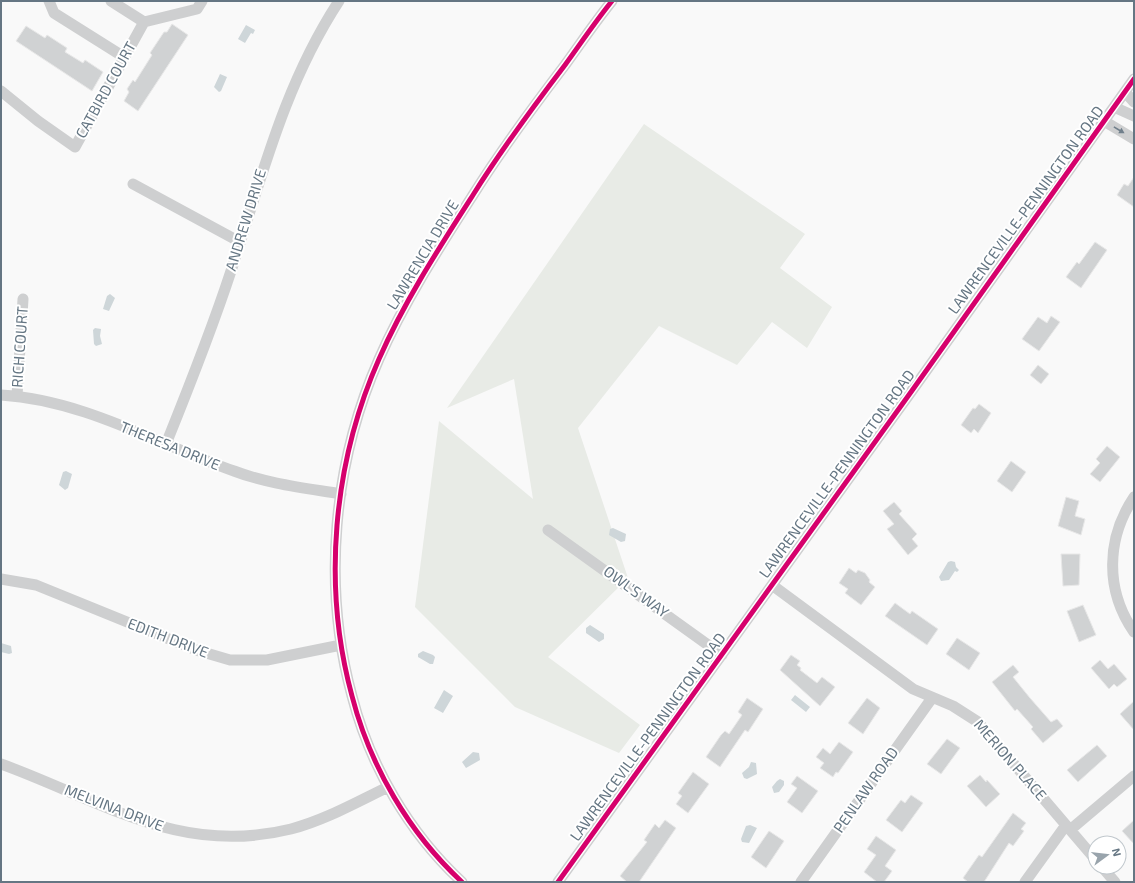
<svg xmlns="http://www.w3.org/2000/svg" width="1135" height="883" viewBox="0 0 1135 883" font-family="'Exo 2',sans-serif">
  <rect width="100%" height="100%" fill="#f9f9f9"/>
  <path fill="#e8ebe6" d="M 644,124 L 805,234 L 780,268 L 832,307 L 807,348 L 772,322 L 737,365 L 659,326 L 578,428 L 628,578 L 548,657 L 640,725 L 619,753 L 515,707 L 415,607 L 439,421 L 533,499 L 514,379 L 447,408 Z"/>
  <path fill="#ced6d9" d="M 246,25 L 255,30 L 253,34 L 251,33 L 245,43 L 238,39 Z
    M 220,74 L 227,77 L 221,91 L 219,92 L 214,87 Z
    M 110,294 L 115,298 L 109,311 L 103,309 L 107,296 Z
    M 95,328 L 101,329 L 100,336 L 102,344 L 96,346 L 94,344 L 93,330 Z
    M 66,471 L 72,474 L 68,488 L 65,490 L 59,485 L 63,472 Z
    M 613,528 L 626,534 L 625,541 L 621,542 L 609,535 L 610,529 Z
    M 951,561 L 955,562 L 956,567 L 959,570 L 957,572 L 955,571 L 949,580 L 941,581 L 939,577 L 948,562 Z
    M 590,625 L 604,634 L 604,639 L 599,642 L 586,633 L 586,628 Z
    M 1,643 L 11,646 L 12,653 L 9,654 L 1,652 Z
    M 423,651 L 433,655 L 435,657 L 433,664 L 430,664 L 418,657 L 418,654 Z
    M 444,690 L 453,696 L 443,713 L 434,708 Z
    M 795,695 L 810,707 L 806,712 L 791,700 Z
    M 473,752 L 479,753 L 480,760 L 466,768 L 462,762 Z
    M 751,762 L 756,763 L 757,774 L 747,779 L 744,778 L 742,773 L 749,767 Z
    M 780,779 L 784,781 L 784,785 L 779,792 L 774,793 L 772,787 L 777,781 Z
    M 750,825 L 757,828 L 749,843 L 742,842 L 741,839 L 746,826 Z"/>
  <path fill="#d0d2d3" stroke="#e8e8e8" d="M 172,24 L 188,35 L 138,111 L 124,101 L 129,92 L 127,89 L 133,80 L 135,82 L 152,55 L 150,53 L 164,32 L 167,32 Z
    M 26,26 L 45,38 L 47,35 L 67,48 L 65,52 L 83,63 L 85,60 L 103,72 L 92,91 L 16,41 Z
    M 1134,177 L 1134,207 L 1117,195 L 1124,184 L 1128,186 Z
    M 1095,242 L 1107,250 L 1081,288 L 1066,277 L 1077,262 L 1079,264 Z
    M 1051,316 L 1060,322 L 1039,351 L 1022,339 L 1038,317 L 1047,323 Z
    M 1038,365 L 1049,374 L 1041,384 L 1030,375 Z
    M 979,404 L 991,413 L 978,433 L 974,429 L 971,433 L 961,425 L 973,408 L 975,409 Z
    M 1107,446 L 1120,457 L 1100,482 L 1090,474 L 1100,463 L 1096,459 Z
    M 1011,461 L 1026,472 L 1012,492 L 997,481 Z
    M 1066,497 L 1079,501 L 1075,516 L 1085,519 L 1081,535 L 1058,526 Z
    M 894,502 L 902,511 L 899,514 L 917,534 L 912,539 L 918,546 L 908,555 L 887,529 L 894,524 L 883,511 Z
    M 1061,554 L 1080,554 L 1079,585 L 1063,586 Z
    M 849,568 L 856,573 L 858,570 L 865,573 L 870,580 L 869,582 L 875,587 L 861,605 L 845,593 L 848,589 L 839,583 Z
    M 895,603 L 910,614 L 912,611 L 938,629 L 927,645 L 885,616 Z
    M 1083,605 L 1096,635 L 1079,642 L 1067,611 Z
    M 957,638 L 980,653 L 969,670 L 946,654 Z
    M 791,655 L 800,661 L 797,665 L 801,668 L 800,670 L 817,683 L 822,677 L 835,687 L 820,706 L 780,670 Z
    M 1100,660 L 1108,669 L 1114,664 L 1127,679 L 1117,687 L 1114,684 L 1109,689 L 1091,668 Z
    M 1013,665 L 1019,672 L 1013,677 L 1030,698 L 1051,722 L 1057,719 L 1063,726 L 1043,743 L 1031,729 L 1033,727 L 1017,709 L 1015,711 L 992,682 Z
    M 747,698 L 763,709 L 748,732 L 745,730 L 720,767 L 706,757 L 721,735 L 725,731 L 729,734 L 742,715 L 738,712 Z
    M 867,698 L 880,708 L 863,734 L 848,723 Z
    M 1134,701 L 1134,730 L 1120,714 Z
    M 947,739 L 960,748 L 941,774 L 927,764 Z
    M 839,742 L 853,752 L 838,773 L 836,772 L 833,777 L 820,768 L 824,763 L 816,757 L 823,748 L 830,754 Z
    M 1097,745 L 1107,756 L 1078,782 L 1067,770 Z
    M 693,772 L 709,784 L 688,813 L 676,804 L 682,796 L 678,793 Z
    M 980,775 L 986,782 L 987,780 L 1000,794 L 986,807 L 967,786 Z
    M 797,776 L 818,791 L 802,813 L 787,802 L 797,788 L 791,784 Z
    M 911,795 L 923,803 L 902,832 L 886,820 L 901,800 L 905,803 Z
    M 1013,813 L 1026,823 L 1021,829 L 1024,831 L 1013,846 L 1009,843 L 984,882 L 968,882 L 963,878 L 979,855 L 982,857 Z
    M 665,820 L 676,828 L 639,882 L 627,882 L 620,876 L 647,842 L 644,840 L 655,824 L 659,828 Z
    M 1134,820 L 1134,844 L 1122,831 Z
    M 769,831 L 784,841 L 766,868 L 751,857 Z
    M 876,836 L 896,850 L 885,866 L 892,871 L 884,882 L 877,882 L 864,872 L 876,855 L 867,849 Z"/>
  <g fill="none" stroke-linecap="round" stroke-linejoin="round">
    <path stroke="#cecfd0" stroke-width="11" d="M 49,1 L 54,13 L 124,57
      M 111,1 L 144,22 L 197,9 L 202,1
      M 1,91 L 38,121 L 75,147 L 144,22
      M 1125,92 L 1134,102
      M 1114,107 L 1134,116
      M 1104,121 L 1134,139
      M 133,184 L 240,242
      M 1,395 C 84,400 157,444 234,471 C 268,484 305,488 341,494
      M 17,396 L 23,299
      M 166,444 C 189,387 212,329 231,271 C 262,177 284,85 339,1
      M 1134,497 C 1106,539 1105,590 1134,632
      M 548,530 L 722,655
      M 1,579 L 36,585 L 196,650 L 230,660 L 267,660 L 341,645
      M 772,585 L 913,689 L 953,706 L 978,722 L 1095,859
      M 1,764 C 101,800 179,857 291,829 C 325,820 357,802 388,787
      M 1070,830 L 1134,776
      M 1102,867 L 1115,882
      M 462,882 C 409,833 370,766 352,696 C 322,586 333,463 379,359 C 404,302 439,248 473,195 C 501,150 533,107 565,65 C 581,43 595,22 612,1
      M 558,882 L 911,392 L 1134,79
      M 801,882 L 932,698
      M 1025,882 L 1066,825"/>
    <g stroke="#fff" stroke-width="8">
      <path id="cycleway" d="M 462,882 C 409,833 370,766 352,696 C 322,586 333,463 379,359 C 404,302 439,248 473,195 C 501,150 533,107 565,65 C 581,43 595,22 612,1
        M 558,882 L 911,392 L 1134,79"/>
    </g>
    <use href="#cycleway" stroke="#d6006c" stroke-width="5"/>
  </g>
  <defs><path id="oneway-solid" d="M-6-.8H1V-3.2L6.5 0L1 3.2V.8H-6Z"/></defs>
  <use fill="#707f8b" href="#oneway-solid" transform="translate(1119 130) rotate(31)"/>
  <g text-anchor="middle" stroke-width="4" stroke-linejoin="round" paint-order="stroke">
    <g font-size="15" fill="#657683" stroke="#fff">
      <text transform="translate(106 90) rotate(-61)" y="5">CATBIRD COURT</text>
      <text transform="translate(1026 210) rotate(-54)" y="5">LAWRENCEVILLE-PENNINGTON ROAD</text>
      <text transform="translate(246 220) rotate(-73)" y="5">ANDREW DRIVE</text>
      <text transform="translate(423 255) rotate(-59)" y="5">LAWRENCIA DRIVE</text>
      <text transform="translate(20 347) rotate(-86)" y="5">RICH COURT</text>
      <text transform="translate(170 446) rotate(22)" y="5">THERESA DRIVE</text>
      <text transform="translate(837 474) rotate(-54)" y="5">LAWRENCEVILLE-PENNINGTON ROAD</text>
      <text transform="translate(636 592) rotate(36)" y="5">OWL'S WAY</text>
      <text transform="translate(168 638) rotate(21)" y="5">EDITH DRIVE</text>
      <text transform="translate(648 737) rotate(-54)" y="5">LAWRENCEVILLE-PENNINGTON ROAD</text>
      <text transform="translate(1010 760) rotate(49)" y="5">MERION PLACE</text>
      <text transform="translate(866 790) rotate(-55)" y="5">PENLAW ROAD</text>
      <text transform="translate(114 808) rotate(21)" y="5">MELVINA DRIVE</text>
    </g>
  </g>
  <rect width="1135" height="883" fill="none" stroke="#657683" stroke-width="4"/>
  <g transform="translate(1107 855) rotate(75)"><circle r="19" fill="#ffffff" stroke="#c1c8cd"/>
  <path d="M0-3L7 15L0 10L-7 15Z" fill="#99a4ac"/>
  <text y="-6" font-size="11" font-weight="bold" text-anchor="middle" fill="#657683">N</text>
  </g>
</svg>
